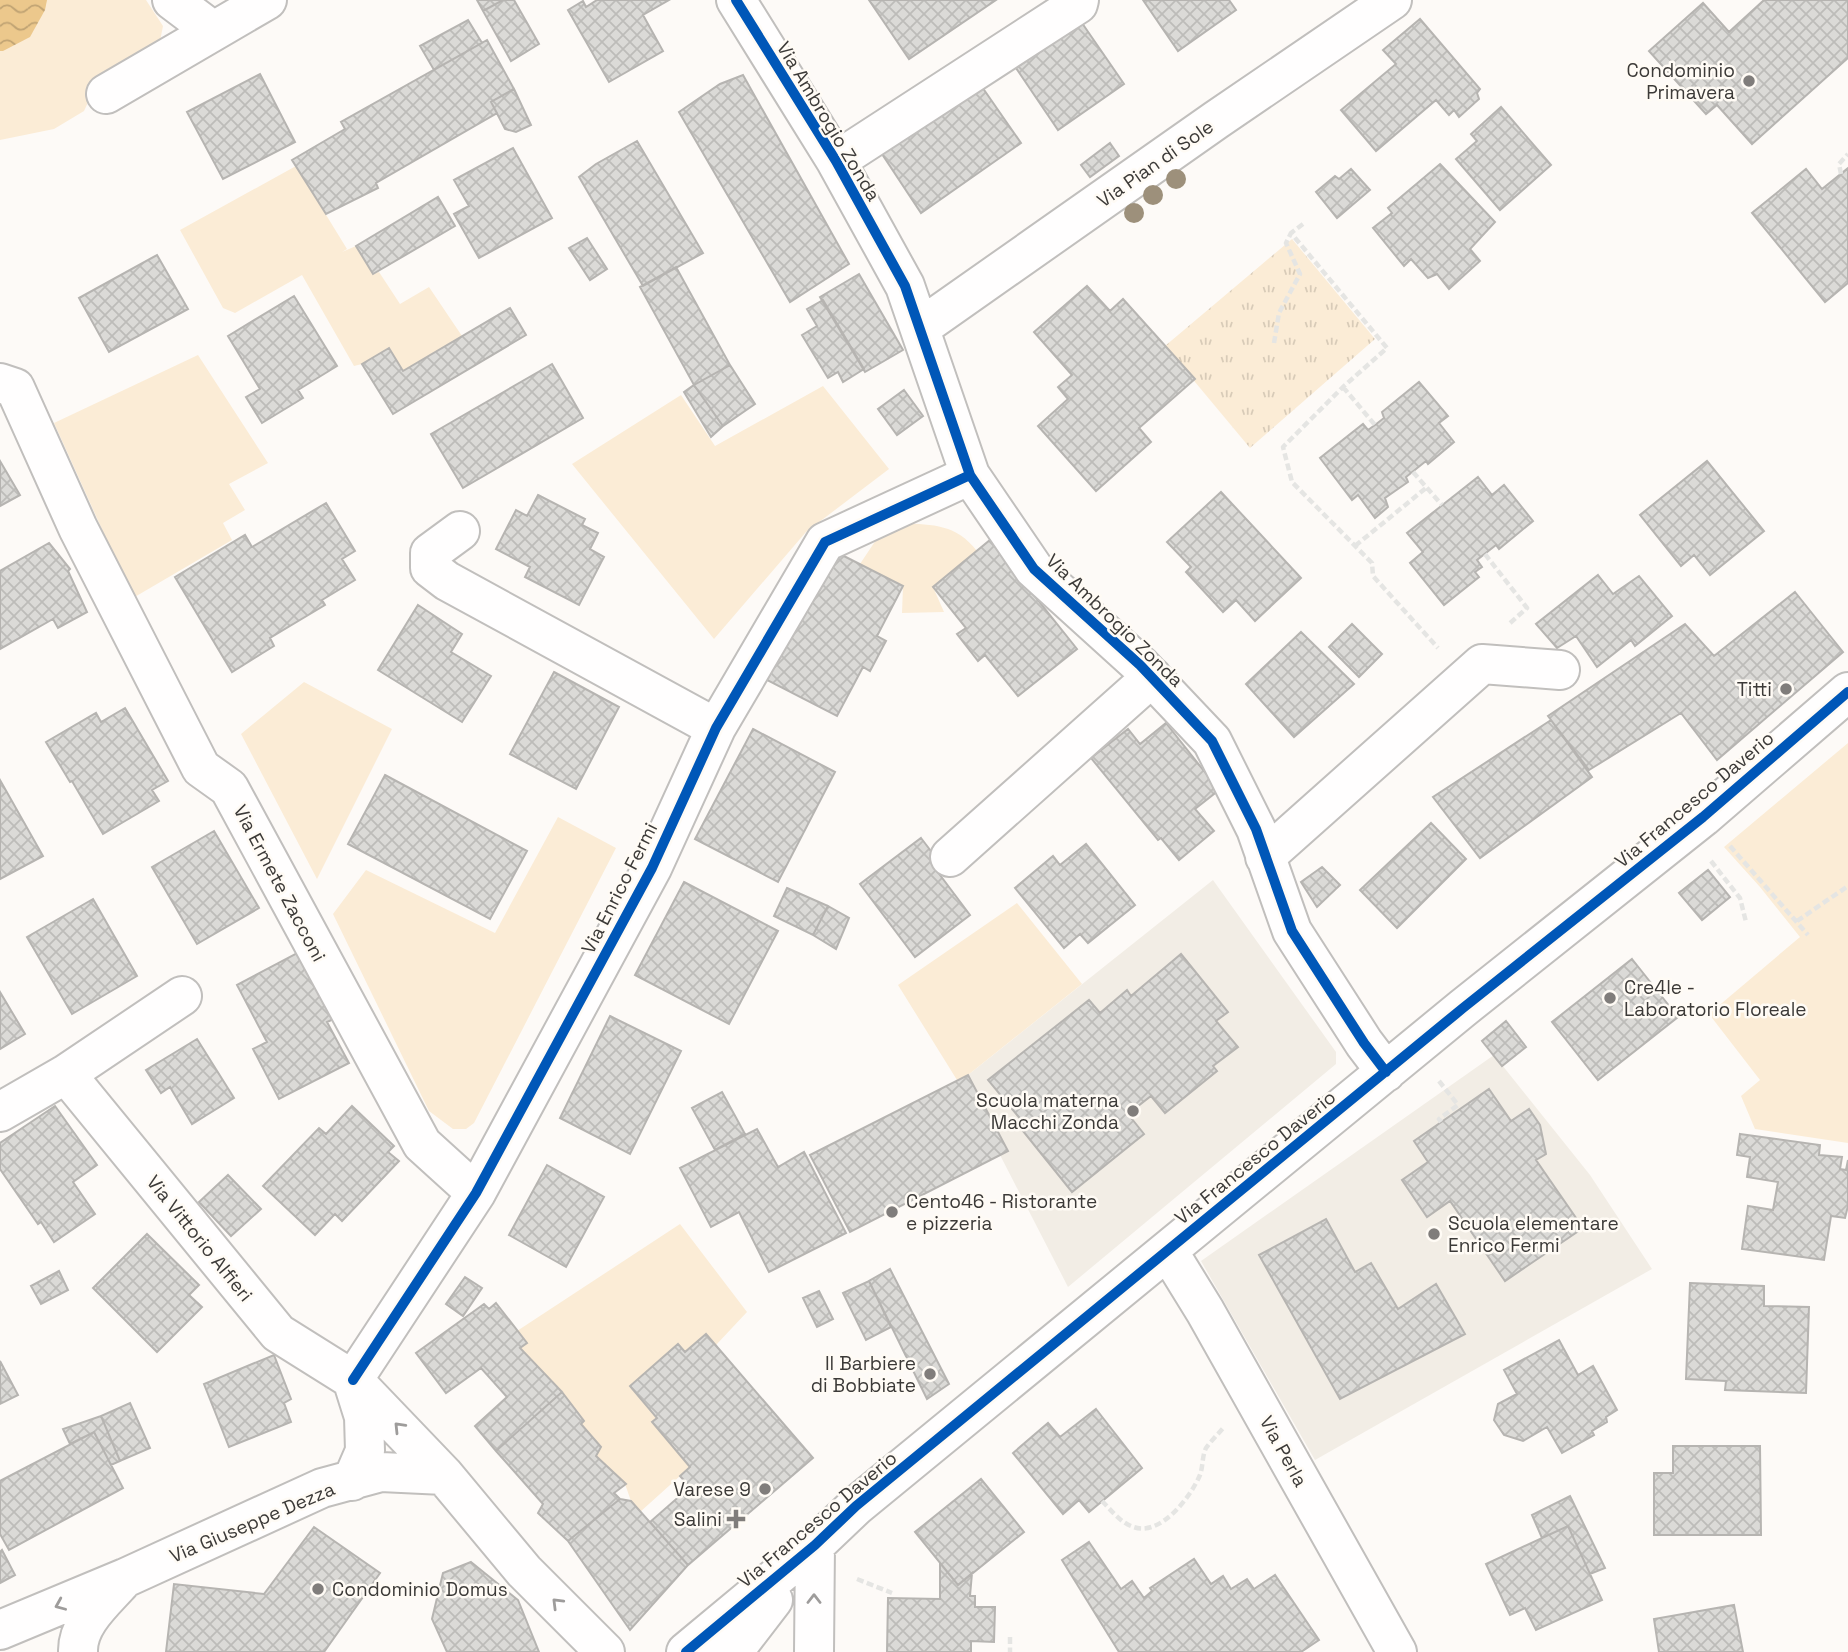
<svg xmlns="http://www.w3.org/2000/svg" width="1848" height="1652" viewBox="0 0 1848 1652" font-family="'Space Grotesk',sans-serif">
  <defs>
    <pattern id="park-tufts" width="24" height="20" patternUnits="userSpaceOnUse" patternTransform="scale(1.75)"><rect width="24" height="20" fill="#fbecd6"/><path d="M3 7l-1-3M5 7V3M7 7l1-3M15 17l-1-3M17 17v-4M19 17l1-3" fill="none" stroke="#d8cbb8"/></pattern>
    <pattern id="water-waves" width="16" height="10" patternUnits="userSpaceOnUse" patternTransform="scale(1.75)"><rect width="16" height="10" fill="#ecc88c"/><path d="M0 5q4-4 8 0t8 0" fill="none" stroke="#c0a373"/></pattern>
    <pattern id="building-cross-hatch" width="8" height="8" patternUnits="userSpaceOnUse" patternTransform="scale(1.75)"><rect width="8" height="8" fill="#dbdad7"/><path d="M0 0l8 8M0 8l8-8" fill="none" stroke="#bdbcb9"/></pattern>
  </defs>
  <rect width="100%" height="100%" fill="#fdfaf7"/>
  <path fill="#f2ede5" d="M 1213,880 L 1336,1052 L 1336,1064 L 1068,1287 L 1000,1155 L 1008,1151 L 968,1075 Z
    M 1494,1055 L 1590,1175 L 1652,1269 L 1315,1460 L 1201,1261 Z"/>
  <path fill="#fbecd6" d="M 0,0 L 146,0 L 163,26 L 158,51 L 98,81 L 84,111 L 54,129 L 0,140 Z
    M 296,166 L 347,249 L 342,252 L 356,246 L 373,274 L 379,272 L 400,304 L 429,287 L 462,336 L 403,371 L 389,348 L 362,364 L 354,366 L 302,275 L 235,313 L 223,308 L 180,230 Z
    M 198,355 L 268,463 L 229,484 L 245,510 L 223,523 L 232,540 L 133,598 L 54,423 Z
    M 823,386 L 889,469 L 806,532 L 714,639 L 572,464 L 681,395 L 715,446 Z
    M 902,523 C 934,525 956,524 977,551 L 933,587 L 944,612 L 902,613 L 903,586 L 860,564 L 882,531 Z
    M 304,682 L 392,729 L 317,879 L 241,734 Z
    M 1848,743 L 1848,1143 L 1755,1129 L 1741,1096 L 1760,1080 L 1709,1014 L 1800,937 L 1760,887 L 1724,847 Z
    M 558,817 L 616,848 L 474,1123 L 466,1129 L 453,1129 L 429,1111 L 333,914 L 366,870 L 495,933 Z
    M 1017,903 L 1082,984 L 968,1075 L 957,1080 L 898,985 Z
    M 680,1224 L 747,1312 L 716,1345 L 706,1334 L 685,1352 L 678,1344 L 630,1386 L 657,1418 L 653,1423 L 690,1467 L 640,1512 L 631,1501 L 625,1484 L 596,1456 L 601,1447 L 581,1424 L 584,1420 L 562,1392 L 520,1348 L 527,1343 L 517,1331 Z"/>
  <path fill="url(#park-tufts)" d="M 1292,239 L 1375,339 L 1250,448 L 1165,346 Z"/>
  <path fill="url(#water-waves)" d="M 0,0 L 47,0 L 45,10 L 30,37 L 3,51 L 0,51 Z"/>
  <path fill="url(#building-cross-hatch)" stroke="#b6b4b1" stroke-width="2" d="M 477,0 L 503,0 L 483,11 Z
    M 503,0 L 514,0 L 539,44 L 511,61 L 483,11 Z
    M 597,0 L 669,0 L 643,15 L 663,51 L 609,82 L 568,10 L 583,1 L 586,7 Z
    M 869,0 L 996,0 L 909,59 Z
    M 1143,0 L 1229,0 L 1236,10 L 1178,51 Z
    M 1764,0 L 1848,0 L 1848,58 L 1752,144 L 1717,105 L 1706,114 L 1649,51 L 1703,3 L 1729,32 Z
    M 1420,19 L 1480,89 L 1477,93 L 1479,99 L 1459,117 L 1454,110 L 1449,115 L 1436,100 L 1376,151 L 1341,110 L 1396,64 L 1383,50 Z
    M 468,20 L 482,43 L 434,70 L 420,46 Z
    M 1082,23 L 1124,84 L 1058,130 L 1016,68 Z
    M 487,40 L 514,89 L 491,102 L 497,113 L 376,183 L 378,188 L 326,214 L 292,160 L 345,129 L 341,122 Z
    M 260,74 L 295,142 L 223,179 L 187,112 Z
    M 743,75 L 849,264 L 790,302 L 679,112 L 720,84 Z
    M 980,84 L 1021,143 L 921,213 L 880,151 Z
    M 514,89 L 531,125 L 516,132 L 505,129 L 491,102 Z
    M 1501,107 L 1551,165 L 1500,210 L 1456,159 L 1477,141 L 1471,134 Z
    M 637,141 L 703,253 L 643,286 L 579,177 L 596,164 Z
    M 1110,143 L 1119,156 L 1090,177 L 1081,165 Z
    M 513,148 L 552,218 L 479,258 L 454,214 L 469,206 L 454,180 Z
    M 1440,164 L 1495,222 L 1470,249 L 1480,261 L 1449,289 L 1437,274 L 1428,278 L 1411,259 L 1404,266 L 1373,228 L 1392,213 L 1388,208 Z
    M 1848,168 L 1848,283 L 1825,302 L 1752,213 L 1806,169 L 1822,189 Z
    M 1351,169 L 1370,190 L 1337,218 L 1316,192 L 1335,176 L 1339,179 Z
    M 438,197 L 455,226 L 373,274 L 356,246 Z
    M 587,238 L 607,269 L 590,280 L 569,248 Z
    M 157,255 L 188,309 L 109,352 L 79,298 Z
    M 676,267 L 730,365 L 694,385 L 640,287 Z
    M 859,274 L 903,350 L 865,372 L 820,297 Z
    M 1087,286 L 1110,311 L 1123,299 L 1195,379 L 1139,428 L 1151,442 L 1096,491 L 1038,426 L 1068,399 L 1058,387 L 1072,375 L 1034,332 Z
    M 294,296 L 337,366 L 298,390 L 303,398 L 262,423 L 246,397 L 260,389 L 228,336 Z
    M 823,300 L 864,369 L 843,382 L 838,372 L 828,378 L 802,335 L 817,326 L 807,309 Z
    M 510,308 L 526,335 L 393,414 L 362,364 L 389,348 L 403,371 Z
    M 552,364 L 583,418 L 463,488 L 431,434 Z
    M 730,365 L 755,404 L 723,426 L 694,385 Z
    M 1419,382 L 1448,416 L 1439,423 L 1454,442 L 1428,464 L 1426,461 L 1406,477 L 1408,482 L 1385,498 L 1388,507 L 1375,518 L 1358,495 L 1352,500 L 1320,458 L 1363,424 L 1368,430 L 1375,425 L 1384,418 L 1382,412 Z
    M 694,385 L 723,426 L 711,437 L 684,392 Z
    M 904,390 L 923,416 L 897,435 L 878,409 Z
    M 0,461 L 20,495 L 0,506 Z
    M 1707,461 L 1764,531 L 1710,575 L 1694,555 L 1681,566 L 1640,515 Z
    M 1478,477 L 1492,495 L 1504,485 L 1533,521 L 1499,549 L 1496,545 L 1477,560 L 1482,567 L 1475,572 L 1479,577 L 1444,605 L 1410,563 L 1423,552 L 1407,533 Z
    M 1221,492 L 1301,578 L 1255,621 L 1236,600 L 1223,612 L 1186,572 L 1191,567 L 1167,542 Z
    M 538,495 L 585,519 L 582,525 L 598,533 L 590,549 L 604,557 L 579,605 L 525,577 L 530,567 L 496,549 L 516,510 L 527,516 Z
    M 326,503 L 355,551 L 342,559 L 355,580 L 322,600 L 325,605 L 270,638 L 274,646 L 232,672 L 175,577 L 245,535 L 252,547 Z
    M 990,540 L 1077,649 L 1018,696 L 985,655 L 978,661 L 957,634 L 966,628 L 933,587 Z
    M 49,543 L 70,569 L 68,571 L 87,612 L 58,628 L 53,619 L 0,649 L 0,571 Z
    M 830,549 L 903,586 L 877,636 L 886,641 L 870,671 L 863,667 L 837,716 L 763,678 Z
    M 1598,575 L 1613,594 L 1639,576 L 1672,616 L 1635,646 L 1631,640 L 1597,667 L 1576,636 L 1557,648 L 1536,624 Z
    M 1795,592 L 1843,652 L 1717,760 L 1681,713 L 1589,770 L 1548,716 L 1685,624 L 1714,656 Z
    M 418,605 L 462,634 L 451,652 L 491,676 L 462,722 L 378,670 Z
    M 1352,624 L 1382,654 L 1359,677 L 1329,647 Z
    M 1301,632 L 1354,684 L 1294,737 L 1246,684 Z
    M 554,672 L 619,707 L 576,789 L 510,754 Z
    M 125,708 L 168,781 L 152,790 L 159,801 L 103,834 L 72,781 L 70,782 L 46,742 L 96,713 L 101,722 Z
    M 1551,720 L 1592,777 L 1480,858 L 1433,797 Z
    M 1166,723 L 1219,790 L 1195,809 L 1214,831 L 1179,860 L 1161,838 L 1158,840 L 1091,758 L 1128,729 L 1140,744 Z
    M 753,729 L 835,772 L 778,882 L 695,839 Z
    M 385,775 L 527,851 L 490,919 L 348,844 Z
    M 0,780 L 43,856 L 0,879 Z
    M 1431,823 L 1466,859 L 1397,928 L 1360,890 Z
    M 214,831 L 259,908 L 197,944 L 152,867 Z
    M 921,838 L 943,867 L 937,871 L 970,915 L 915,957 L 860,884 Z
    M 1086,844 L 1135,905 L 1088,943 L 1080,934 L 1064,948 L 1015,888 L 1053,856 L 1060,865 Z
    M 1322,867 L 1340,885 L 1317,907 L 1301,882 Z
    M 1708,870 L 1730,897 L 1702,920 L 1679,893 Z
    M 684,882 L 778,931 L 729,1024 L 635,975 Z
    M 787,888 L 828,906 L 813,935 L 774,916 Z
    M 93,899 L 137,976 L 72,1014 L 27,937 Z
    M 828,906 L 849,918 L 836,949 L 813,935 Z
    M 301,951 L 336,1018 L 327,1022 L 349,1063 L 279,1099 L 253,1049 L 267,1042 L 237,985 Z
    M 1181,954 L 1228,1012 L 1216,1021 L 1238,1047 L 1213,1066 L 1217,1071 L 1165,1113 L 1151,1096 L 1128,1114 L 1144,1134 L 1072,1192 L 1023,1131 L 1027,1127 L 988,1080 L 1089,1000 L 1100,1013 L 1127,990 L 1131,996 Z
    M 1632,959 L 1678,1017 L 1598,1080 L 1552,1022 Z
    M 0,992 L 25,1034 L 0,1049 Z
    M 610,1016 L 681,1051 L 630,1154 L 560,1118 Z
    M 1506,1021 L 1526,1047 L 1502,1066 L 1482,1041 Z
    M 197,1039 L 234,1098 L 192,1124 L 170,1087 L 161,1093 L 146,1070 Z
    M 968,1075 L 1008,1151 L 850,1232 L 810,1155 Z
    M 1489,1089 L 1511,1121 L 1529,1109 L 1540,1125 L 1546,1154 L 1536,1160 L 1583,1228 L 1505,1281 L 1450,1201 L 1427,1217 L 1402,1180 L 1428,1162 L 1414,1141 Z
    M 722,1092 L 745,1134 L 715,1150 L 692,1108 Z
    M 55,1106 L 97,1165 L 73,1182 L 95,1214 L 54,1242 L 41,1222 L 38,1224 L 0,1169 L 0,1143 Z
    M 352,1106 L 394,1146 L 388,1152 L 399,1161 L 342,1221 L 335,1214 L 315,1235 L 263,1186 L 319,1128 L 326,1134 Z
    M 757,1129 L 778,1167 L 804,1152 L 846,1233 L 769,1272 L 739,1212 L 711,1227 L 680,1168 Z
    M 1740,1134 L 1820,1145 L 1819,1155 L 1842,1157 L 1840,1169 L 1846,1170 L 1848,1160 L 1848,1206 L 1845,1218 L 1831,1216 L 1824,1260 L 1742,1249 L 1748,1206 L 1773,1210 L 1778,1182 L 1747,1177 L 1750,1157 L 1737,1155 Z
    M 547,1165 L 604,1197 L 566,1267 L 509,1235 Z
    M 228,1175 L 261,1209 L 231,1236 L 199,1202 Z
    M 1326,1219 L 1355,1272 L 1371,1263 L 1398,1309 L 1436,1284 L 1465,1334 L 1340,1399 L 1259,1255 Z
    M 147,1234 L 199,1285 L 189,1295 L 202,1307 L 157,1352 L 93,1288 Z
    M 890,1269 L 949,1384 L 927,1399 L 869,1281 Z
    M 59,1271 L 68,1290 L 41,1304 L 31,1286 Z
    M 465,1277 L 482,1288 L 463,1316 L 446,1304 Z
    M 869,1281 L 891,1327 L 866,1340 L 843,1293 Z
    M 1690,1283 L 1764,1286 L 1764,1306 L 1809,1307 L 1806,1393 L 1725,1390 L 1726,1381 L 1686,1379 Z
    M 819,1291 L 833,1319 L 817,1327 L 803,1298 Z
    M 496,1303 L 527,1343 L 520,1348 L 562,1392 L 496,1451 L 475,1426 L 507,1397 L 481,1368 L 446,1393 L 416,1353 L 484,1304 L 489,1309 Z
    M 706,1334 L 813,1458 L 688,1565 L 650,1522 L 690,1487 L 680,1476 L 690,1467 L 652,1422 L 657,1418 L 630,1386 L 678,1344 L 685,1352 Z
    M 1559,1340 L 1578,1375 L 1593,1366 L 1617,1410 L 1606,1417 L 1607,1422 L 1592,1431 L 1594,1435 L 1562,1453 L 1547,1427 L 1523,1441 L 1504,1435 L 1494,1420 L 1498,1404 L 1517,1394 L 1504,1370 Z
    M 274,1355 L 291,1399 L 284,1403 L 291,1422 L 229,1447 L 204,1384 Z
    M 0,1361 L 18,1395 L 0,1404 Z
    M 562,1392 L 584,1421 L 581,1424 L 601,1447 L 596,1456 L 626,1484 L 614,1493 L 620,1499 L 568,1541 L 538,1513 L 543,1504 L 496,1451 Z
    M 130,1403 L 150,1448 L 120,1461 L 101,1416 Z
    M 1096,1409 L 1142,1468 L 1089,1512 L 1079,1500 L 1063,1514 L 1013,1453 L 1048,1423 L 1060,1437 Z
    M 101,1416 L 120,1461 L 111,1465 L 94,1432 L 70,1444 L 63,1429 Z
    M 94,1432 L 123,1488 L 9,1550 L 0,1534 L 0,1481 Z
    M 1673,1446 L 1760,1446 L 1761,1535 L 1654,1535 L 1654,1473 L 1673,1473 Z
    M 981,1479 L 1024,1532 L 958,1585 L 915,1532 Z
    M 1570,1496 L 1605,1568 L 1590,1574 L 1568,1526 L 1542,1538 L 1532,1515 Z
    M 620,1499 L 631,1501 L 688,1565 L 630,1630 L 568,1541 Z
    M 1568,1526 L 1602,1600 L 1536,1630 L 1525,1608 L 1510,1615 L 1486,1564 Z
    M 314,1527 L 380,1573 L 324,1652 L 166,1652 L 174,1584 L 264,1594 Z
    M 1089,1542 L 1121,1589 L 1132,1581 L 1144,1598 L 1152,1591 L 1150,1588 L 1194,1559 L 1211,1584 L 1223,1576 L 1231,1589 L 1247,1579 L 1254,1589 L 1275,1575 L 1319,1640 L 1301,1652 L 1119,1652 L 1062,1560 Z
    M 2,1550 L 15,1575 L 0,1583 L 0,1552 Z
    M 471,1562 L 518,1600 L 539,1652 L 447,1652 L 432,1619 L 443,1573 Z
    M 940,1563 L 958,1585 L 972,1573 L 970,1596 L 975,1596 L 975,1607 L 995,1607 L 994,1642 L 971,1641 L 971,1652 L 887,1652 L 888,1598 L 940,1599 Z
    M 1734,1605 L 1743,1652 L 1659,1652 L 1654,1619 Z"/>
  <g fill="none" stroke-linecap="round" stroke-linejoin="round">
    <g stroke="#c1bfbd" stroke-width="42">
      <path id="minor" d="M 172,0 L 213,31
        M 736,0 L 836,161 L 905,286 L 970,475 L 1034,569 L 1140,665 L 1212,741 L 1256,829 L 1292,931 L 1364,1043 L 1386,1072
        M 106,94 L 267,0
        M 836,161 L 1078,4 L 1079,0
        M 920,328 L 1216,120 L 1392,0
        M 0,383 L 15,388 L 78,528 L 201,768 L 229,788 L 422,1144 L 476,1193
        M 460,531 L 430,553 L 430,568 L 447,581 L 716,728
        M 950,857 L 1152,677
        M 1265,857 L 1482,664 L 1560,670
        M 66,1074 L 278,1333 L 353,1380 L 444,1475 L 524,1571 L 605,1652
        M 0,1112 L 66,1074 L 182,996
        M 1168,1251 L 1205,1311 L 1397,1652
        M 353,1380 L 476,1193 L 652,868 L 716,728 L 825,542 L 970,475
        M 352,1481 L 365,1451 L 364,1417 L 353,1382
        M 0,1630 L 125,1578 L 322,1488 L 381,1472 L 444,1475
        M 78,1652 C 77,1624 103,1602 121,1582
        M 686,1652 L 815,1545 L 856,1506 L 1463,1008 L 1703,817 L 1848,692
        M 733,1652 L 773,1600
        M 814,1652 L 815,1545"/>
    </g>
    <path stroke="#e5e5e3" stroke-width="4.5" stroke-dasharray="7 3.5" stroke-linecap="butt" d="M 1841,174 L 1839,164 L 1848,154
      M 1303,224 L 1291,233 L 1387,348 L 1343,387 L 1283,447 L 1292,482 L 1372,563 L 1373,576 L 1438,648
      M 1274,343 L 1279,313 L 1300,274 L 1286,243 L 1291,233
      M 1343,387 L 1375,425
      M 1413,472 L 1442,505
      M 1355,546 L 1426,488
      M 1485,554 L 1527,608 L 1509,624
      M 1730,846 L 1808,935
      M 1711,861 L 1740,898 L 1746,922
      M 1797,921 L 1848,886
      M 1439,1081 L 1458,1105 L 1439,1119 L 1441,1122
      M 1102,1501 C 1111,1510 1119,1521 1131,1526 C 1159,1539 1190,1498 1200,1475 C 1203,1467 1202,1456 1206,1448 C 1211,1441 1218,1434 1224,1427
      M 857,1579 L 892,1593
      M 1010,1637 L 1010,1652"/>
    <use href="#minor" stroke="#fffefe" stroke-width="38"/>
    <g stroke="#fffbf5" stroke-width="15">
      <path id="cycleway" d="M 736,0 L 836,161 L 905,286 L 970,475 L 1034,569 L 1140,665 L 1212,741 L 1256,829 L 1292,931 L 1364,1043 L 1386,1072
        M 353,1380 L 476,1193 L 652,868 L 716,728 L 825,542 L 970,475
        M 686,1652 L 815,1545 L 856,1506 L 1463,1008 L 1703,817 L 1848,692"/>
    </g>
    <use href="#cycleway" stroke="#0057b8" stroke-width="10"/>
  </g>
  <g fill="#9d907b">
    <circle cx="1176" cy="179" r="10"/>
    <circle cx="1153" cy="195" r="10"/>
    <circle cx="1134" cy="213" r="10"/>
  </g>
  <defs><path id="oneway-chevron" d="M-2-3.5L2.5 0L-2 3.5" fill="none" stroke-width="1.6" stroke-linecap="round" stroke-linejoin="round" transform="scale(1.75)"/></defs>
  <g stroke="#9e9c9b">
    <use href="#oneway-chevron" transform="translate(399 1427) rotate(-134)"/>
    <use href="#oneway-chevron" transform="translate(814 1599) rotate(-90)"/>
    <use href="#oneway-chevron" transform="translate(557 1603) rotate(-135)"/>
    <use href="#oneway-chevron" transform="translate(60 1605) rotate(157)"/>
  </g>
  <g fill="#807d7b" stroke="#fffbf5" stroke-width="2.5">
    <circle cx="1749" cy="81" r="7"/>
    <circle cx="1786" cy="689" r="7"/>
    <circle cx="1610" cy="998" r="7"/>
    <circle cx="1133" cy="1111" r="7"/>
    <circle cx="892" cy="1212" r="7"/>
    <circle cx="1434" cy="1234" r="7"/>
    <circle cx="930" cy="1374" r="7"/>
    <circle cx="765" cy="1489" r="7"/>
    <path d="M732.5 1508.5h7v7h7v7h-7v7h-7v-7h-7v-7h7z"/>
    <circle cx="318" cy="1589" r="7"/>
  </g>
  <g text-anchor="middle" stroke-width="5" stroke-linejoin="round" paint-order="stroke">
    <g font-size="19" fill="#3c3a38" stroke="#fffbf5" text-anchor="end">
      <text x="1735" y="77">Condominio<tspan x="1735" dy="22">Primavera</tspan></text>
      <text x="1772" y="696">Titti</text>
      <text x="1624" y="994" text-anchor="start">Cre4le -<tspan x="1624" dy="22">Laboratorio Floreale</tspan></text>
      <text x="1119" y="1107">Scuola materna<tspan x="1119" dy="22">Macchi Zonda</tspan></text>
      <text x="906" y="1208" text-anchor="start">Cento46 - Ristorante<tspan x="906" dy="22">e pizzeria</tspan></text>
      <text x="1448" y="1230" text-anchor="start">Scuola elementare<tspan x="1448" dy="22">Enrico Fermi</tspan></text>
      <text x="916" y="1370">Il Barbiere<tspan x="916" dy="22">di Bobbiate</tspan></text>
      <text x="751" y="1496">Varese 9</text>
      <text x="722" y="1526">Salini</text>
      <text x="332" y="1596" text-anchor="start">Condominio Domus</text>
    </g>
    <g font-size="19" fill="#3c3a38" stroke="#fffbf5">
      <text transform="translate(829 121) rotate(59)" y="7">Via Ambrogio Zonda</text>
      <text transform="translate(1155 163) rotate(-35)" y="7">Via Pian di Sole</text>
      <text transform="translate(1115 620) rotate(44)" y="7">Via Ambrogio Zonda</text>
      <text transform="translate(1694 799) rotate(-40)" y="7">Via Francesco Daverio</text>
      <text transform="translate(280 883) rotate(62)" y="7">Via Ermete Zacconi</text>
      <text transform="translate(619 888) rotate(-63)" y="7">Via Enrico Fermi</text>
      <text transform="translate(1255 1157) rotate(-39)" y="7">Via Francesco Daverio</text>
      <text transform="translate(200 1238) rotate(51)" y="7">Via Vittorio Alfieri</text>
      <text transform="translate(1284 1451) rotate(61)" y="7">Via Perla</text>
      <text transform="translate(817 1519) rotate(-40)" y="7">Via Francesco Daverio</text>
      <text transform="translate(252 1522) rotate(-23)" y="7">Via Giuseppe Dezza</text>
    </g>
  </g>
</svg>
